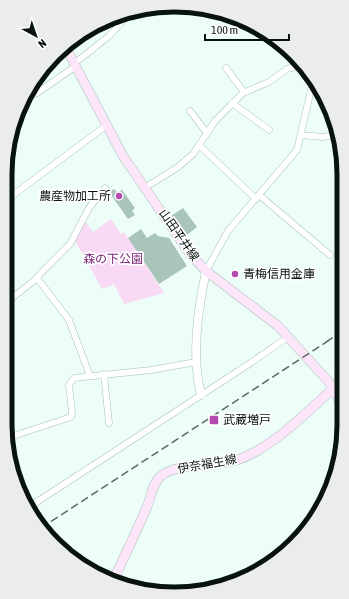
<svg xmlns="http://www.w3.org/2000/svg" width="349" height="599" viewBox="0 0 349 599" font-family="'Asap Condensed','Noto Sans JP',sans-serif">
  <rect width="100%" height="100%" fill="#ecfef7"/>
  <path fill="#f8daf5" d="M 111,219 L 121,234 L 124,232 L 164,293 L 124,304 L 114,284 L 102,289 L 75,241 L 84,220 L 93,232 Z"/>
  <path fill="#a9c5bb" d="M 114,189 L 117,192 L 122,190 L 135,208 L 132,211 L 135,215 L 128,219 L 109,192 Z
    M 183,208 L 197,227 L 187,235 L 184,235 L 171,216 Z
    M 141,229 L 147,238 L 155,233 L 158,236 L 169,238 L 187,266 L 159,284 L 128,238 Z"/>
  <g fill="none" stroke-linecap="round" stroke-linejoin="round">
    <g stroke="#a5c1b7" stroke-width="7">
      <path id="minor" d="M 75,63 L 109,36 L 129,14
        M 226,68 L 244,92
        M 26,96 L 37,93 L 76,66
        M 232,103 L 269,130
        M 190,111 L 207,133
        M 301,135 L 323,137 L 335,135
        M 200,146 L 256,199
        M 146,187 L 178,167 L 193,154 L 215,121 L 243,93 L 269,82 L 287,69 L 299,66
        M 259,195 L 330,255
        M 5,201 L 107,125
        M 206,271 L 228,231 L 297,150 L 313,81
        M 37,278 L 69,320 L 90,376
        M 5,311 L 13,297 L 35,280 L 42,272 L 70,244 L 89,208 L 105,188
        M 5,349 L 5,329
        M 104,374 L 109,423
        M 7,438 L 71,417 L 72,413 L 69,385 L 74,378 L 151,370 L 196,362
        M 29,507 L 252,362 L 288,337"/>
    </g>
    <g stroke="#a5c1b7" stroke-width="9">
      <path id="tertiary" d="M 201,395 C 191,355 198,310 206,271"/>
    </g>
    <g stroke="#a5c1b7" stroke-width="10">
      <path id="secondary" d="M 66,48 L 123,156 L 190,254 L 206,271 L 278,326 L 329,382 L 344,410
        M 113,581 C 124,557 136,533 146,509 C 151,499 152,483 161,476 C 178,462 215,467 237,460 C 276,447 313,405 344,379"/>
    </g>
    <use href="#minor" stroke="#fff" stroke-width="6"/>
    <use href="#tertiary" stroke="#fff" stroke-width="8"/>
    <use href="#secondary" stroke="#fde5fa" stroke-width="9"/>
    <path stroke="#5b6863" stroke-width="1.5" stroke-dasharray="8 4" stroke-linecap="butt" d="M 326,342 L 344,330
      M 41,528 L 331,339"/>
  </g>
  <g fill="#b44caf" stroke="#fff" stroke-width="1.5">
    <circle cx="119" cy="196" r="4"/>
    <circle cx="235" cy="274" r="4"/>
    <rect x="209" y="415" width="10" height="10" rx="2"/>
  </g>
  <g text-anchor="middle" stroke-width="3.5" stroke-linejoin="round" paint-order="stroke">
    <g font-size="12" fill="#08130f" stroke="#fff" text-anchor="start">
      <text x="111" y="200" text-anchor="end">農産物加工所</text>
      <text x="243" y="278">青梅信用金庫</text>
      <text x="223" y="424">武蔵増戸</text>
    </g>
    <g font-size="12" fill="#08130f" stroke="#fff">
      <text transform="translate(179 235) rotate(55)" y="4">山田平井線</text>
      <text transform="translate(207 464) rotate(-10)" y="4">伊奈福生線</text>
    </g>
    <g font-size="12" fill="#761e73" stroke="#fff">
      <text x="113" y="263">森の下公園</text>
    </g>
  </g>
  <path d="M0 0H349V599H0ZM174 12H175A162 162 0 0 1 337 174V425A162 162 0 0 1 175 587H174A162 162 0 0 1 12 425V174A162 162 0 0 1 174 12Z" fill="#ebecec" fill-rule="evenodd"/>
  <path fill="none" stroke="#08130f" stroke-width="5" d="M174 12H175A162 162 0 0 1 337 174V425A162 162 0 0 1 175 587H174A162 162 0 0 1 12 425V174A162 162 0 0 1 174 12Z"/>
  <g transform="translate(36 36) rotate(140)" stroke="#ffffff" stroke-width="3" paint-order="stroke">
  <path d="M0-3L7 15L0 10L-7 15Z" fill="#08130f"/>
  <text y="-6" font-size="11" font-weight="bold" text-anchor="middle" fill="#08130f">N</text>
  </g>
  <path d="M205 34v6h84v-6" fill="none" stroke="#08130f" stroke-width="2"/>
  <text x="211" y="34" font-size="12" fill="#08130f" stroke="#ffffff" stroke-width="3" paint-order="stroke">100 m</text>
</svg>
